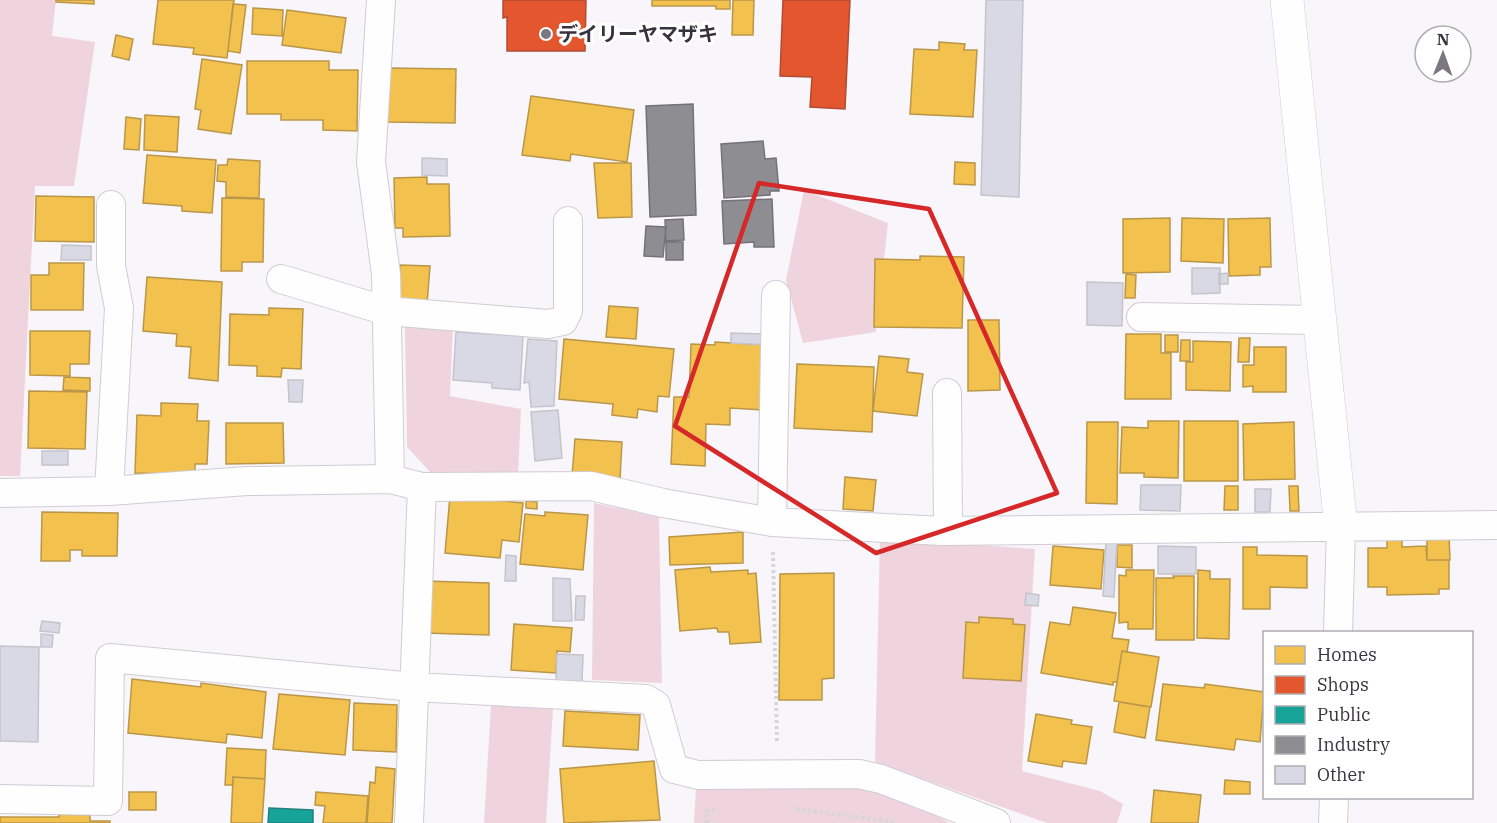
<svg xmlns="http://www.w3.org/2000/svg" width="1497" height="823" viewBox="0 0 1497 823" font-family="'IBM Plex Serif','Noto Sans JP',serif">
  <rect width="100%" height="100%" fill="#f8f6fa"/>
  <path fill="#efd4dd" d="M 0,0 L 56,0 L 52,36 L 95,42 L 74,186 L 35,186 L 20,476 L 0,476 Z
    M 804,190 L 888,223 L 876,332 L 803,343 L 786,280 Z
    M 405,326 L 453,327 L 450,396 L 521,409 L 518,476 L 432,474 L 407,447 Z
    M 594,503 L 659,517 L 662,683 L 592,680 Z
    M 880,538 L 1035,549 L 1022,771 L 1100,791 L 1123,804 L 1117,823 L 1047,823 L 875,762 Z
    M 491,705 L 553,709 L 546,823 L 484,823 Z
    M 696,788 L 884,789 L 950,823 L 694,823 Z"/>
  <path fill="#f2c14e" stroke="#ba9649" stroke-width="1.5" d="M 56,0 L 94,0 L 94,4 L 56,2 Z
    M 158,0 L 234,0 L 227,58 L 193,54 L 194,48 L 153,44 Z
    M 652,0 L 730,0 L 730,9 L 716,9 L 716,6 L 652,6 Z
    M 733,0 L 754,0 L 753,35 L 732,35 Z
    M 233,4 L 246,5 L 240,53 L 228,51 Z
    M 253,8 L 283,10 L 282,36 L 252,34 Z
    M 287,10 L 346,18 L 341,53 L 282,45 Z
    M 116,35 L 133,39 L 129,60 L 112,56 Z
    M 939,42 L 965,44 L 964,50 L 977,50 L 973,117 L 910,114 L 914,49 L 939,50 Z
    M 202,59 L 242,65 L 231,134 L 198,129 L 201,110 L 195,109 Z
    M 247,61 L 329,61 L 329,70 L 358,70 L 357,131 L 323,130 L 323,120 L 281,120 L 281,114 L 247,114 Z
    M 389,68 L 456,69 L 455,123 L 388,122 Z
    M 531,96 L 634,110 L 627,162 L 571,154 L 570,161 L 522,155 Z
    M 145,115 L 179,117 L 177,152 L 144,150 Z
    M 126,117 L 141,119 L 139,150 L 124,149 Z
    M 147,155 L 216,160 L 212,213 L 182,211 L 182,206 L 143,203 Z
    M 228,159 L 260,161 L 259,198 L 226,197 L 226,182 L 217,181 L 218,165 L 227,165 Z
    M 955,162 L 975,163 L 975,185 L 954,184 Z
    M 594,163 L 631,163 L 632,217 L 598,218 Z
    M 427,177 L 427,184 L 449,184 L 450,236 L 403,237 L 403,228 L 395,228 L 394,178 Z
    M 36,196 L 94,197 L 94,242 L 35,241 Z
    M 222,198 L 264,199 L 263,262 L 242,262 L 242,271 L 221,271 Z
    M 1170,218 L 1170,272 L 1123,273 L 1123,219 Z
    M 1182,218 L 1224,219 L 1223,263 L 1181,261 Z
    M 1270,218 L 1271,267 L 1260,267 L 1260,275 L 1229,276 L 1228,219 Z
    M 920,256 L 964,257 L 962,328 L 874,327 L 875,259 L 920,260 Z
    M 49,263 L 84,263 L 83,310 L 31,310 L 31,275 L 49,275 Z
    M 400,265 L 430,266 L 427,304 L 398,303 Z
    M 1126,274 L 1136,275 L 1135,298 L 1125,298 Z
    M 147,277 L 222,282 L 218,381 L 189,378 L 191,347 L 176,346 L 177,334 L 143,331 Z
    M 609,306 L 638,308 L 636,339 L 606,337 Z
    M 269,308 L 303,309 L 301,369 L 282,368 L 281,377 L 257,376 L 257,366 L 229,365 L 230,314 L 269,315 Z
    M 968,320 L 999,320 L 1000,390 L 968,391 Z
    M 30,331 L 90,331 L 89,364 L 70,364 L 70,376 L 30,375 Z
    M 1126,334 L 1161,334 L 1161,353 L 1171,353 L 1171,399 L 1125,399 Z
    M 1165,335 L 1178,335 L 1178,352 L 1165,352 Z
    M 1239,338 L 1250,338 L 1249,362 L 1238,362 Z
    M 564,339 L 674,349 L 669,397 L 658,396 L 657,412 L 638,409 L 637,418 L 612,415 L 613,404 L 559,399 Z
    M 1181,340 L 1190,340 L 1190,361 L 1180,361 Z
    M 1193,341 L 1231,342 L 1230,391 L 1186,390 L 1186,362 L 1193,362 Z
    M 715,342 L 767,345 L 764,410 L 730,408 L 730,425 L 706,424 L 705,466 L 671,464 L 674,397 L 689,397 L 691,344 L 715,345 Z
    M 1254,347 L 1286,347 L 1286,392 L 1253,392 L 1253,386 L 1243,387 L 1243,365 L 1254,365 Z
    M 879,356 L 909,359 L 907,372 L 923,374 L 917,416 L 873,411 Z
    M 797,364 L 874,367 L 872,432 L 794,428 Z
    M 64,377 L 90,378 L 90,391 L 63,390 Z
    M 29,391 L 87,392 L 85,449 L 28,448 Z
    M 161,403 L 198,404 L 197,421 L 209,421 L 207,464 L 195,464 L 195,475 L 135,473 L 137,415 L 161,416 Z
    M 1148,421 L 1179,421 L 1178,478 L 1144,477 L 1144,473 L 1120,473 L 1122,427 L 1148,428 Z
    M 1184,421 L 1238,421 L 1238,481 L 1184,481 Z
    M 1087,422 L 1118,422 L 1117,504 L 1086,503 Z
    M 1294,422 L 1295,479 L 1244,480 L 1243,424 Z
    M 226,423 L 283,423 L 284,463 L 226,464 Z
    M 575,439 L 622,442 L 620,479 L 572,476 Z
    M 845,477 L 876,480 L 873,511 L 843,509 Z
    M 1225,486 L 1238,486 L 1238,510 L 1224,510 Z
    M 1289,486 L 1298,486 L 1299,511 L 1290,511 Z
    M 450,496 L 523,503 L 519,542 L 502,540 L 500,558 L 445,553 Z
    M 526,501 L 537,502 L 537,509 L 526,508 Z
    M 42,512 L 118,513 L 117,556 L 82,556 L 82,550 L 70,550 L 70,561 L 41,561 Z
    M 545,512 L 588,515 L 583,570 L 520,564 L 525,514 L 545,516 Z
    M 743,532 L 743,563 L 670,565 L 669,537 Z
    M 1427,535 L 1449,535 L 1450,560 L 1427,560 Z
    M 1387,536 L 1402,536 L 1402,547 L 1426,546 L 1427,560 L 1449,560 L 1449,589 L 1439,589 L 1439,594 L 1387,595 L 1387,587 L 1368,587 L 1368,548 L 1387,548 Z
    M 1117,545 L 1132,545 L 1132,568 L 1117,567 Z
    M 1053,546 L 1104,550 L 1101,589 L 1050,585 Z
    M 1243,547 L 1257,547 L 1257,555 L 1307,556 L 1307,588 L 1270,587 L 1270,609 L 1243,609 Z
    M 710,567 L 711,572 L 748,570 L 748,574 L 756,573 L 761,642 L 730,644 L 729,632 L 718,632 L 717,628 L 680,631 L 675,570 Z
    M 1126,570 L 1154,570 L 1153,629 L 1128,629 L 1128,622 L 1119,623 L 1119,575 L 1126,576 Z
    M 1198,570 L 1210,571 L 1210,579 L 1230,579 L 1229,639 L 1197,638 Z
    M 834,573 L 834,678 L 822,679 L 822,700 L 779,700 L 780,574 Z
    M 1173,576 L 1194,576 L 1194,640 L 1156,640 L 1156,578 L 1174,578 Z
    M 425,581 L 489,583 L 489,635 L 424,633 Z
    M 1073,607 L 1116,613 L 1112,638 L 1129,640 L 1127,652 L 1122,651 L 1117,682 L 1113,682 L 1113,685 L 1041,673 L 1050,622 L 1070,625 Z
    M 979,617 L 1013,619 L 1013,624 L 1025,625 L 1021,681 L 963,678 L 966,622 L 979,623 Z
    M 514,624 L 572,628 L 570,652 L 557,651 L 556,673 L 511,670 Z
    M 1122,651 L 1159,657 L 1151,707 L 1114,701 Z
    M 132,679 L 201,687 L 201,683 L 266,692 L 262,738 L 227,734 L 226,743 L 128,733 Z
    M 1163,684 L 1204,688 L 1205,684 L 1264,692 L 1260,742 L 1236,739 L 1234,750 L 1156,740 Z
    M 279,694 L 350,700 L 345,755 L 273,749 Z
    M 1119,702 L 1150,707 L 1145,738 L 1114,732 Z
    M 354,703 L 397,705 L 396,752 L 353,750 Z
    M 565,711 L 640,715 L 638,750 L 563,746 Z
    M 1036,714 L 1072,720 L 1071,724 L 1092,727 L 1086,764 L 1063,761 L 1062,767 L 1028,761 Z
    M 227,748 L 266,750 L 265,779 L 233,777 L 233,785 L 225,785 Z
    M 654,761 L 660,820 L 564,823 L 560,769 Z
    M 376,767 L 395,769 L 392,823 L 367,823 L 370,782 L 375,783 Z
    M 233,777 L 265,779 L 262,823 L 231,823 Z
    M 1225,780 L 1250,782 L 1250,794 L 1224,794 Z
    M 1154,790 L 1201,795 L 1198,823 L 1151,823 Z
    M 129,792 L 156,792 L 156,810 L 129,810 Z
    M 316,792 L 368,796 L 366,823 L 323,823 L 325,806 L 315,805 Z
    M 59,814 L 90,815 L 90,821 L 110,821 L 110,823 L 0,823 L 0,817 L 59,817 Z"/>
  <path fill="#e4572e" stroke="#b04c33" stroke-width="1.5" d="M 503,0 L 586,0 L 585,51 L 507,51 L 507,17 L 503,18 Z
    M 783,0 L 850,0 L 845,109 L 810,107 L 812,77 L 780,76 Z"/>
  <path fill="#17a398" stroke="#21817d" stroke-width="1.5" d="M 269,808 L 313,810 L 313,823 L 268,823 Z"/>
  <path fill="#8d8d92" stroke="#747279" stroke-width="1.5" d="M 693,104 L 696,215 L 650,217 L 646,106 Z
    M 763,141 L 765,159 L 776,158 L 779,191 L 770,191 L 770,195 L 724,198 L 721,144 Z
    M 772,199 L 774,247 L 754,247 L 754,242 L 724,244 L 722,201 Z
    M 683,219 L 684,240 L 666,241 L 665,220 Z
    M 646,226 L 666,227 L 663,257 L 644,256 Z
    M 666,242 L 683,242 L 683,260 L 666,260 Z"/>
  <path fill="#d9d9e5" stroke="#c5c4cc" stroke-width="1.5" d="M 986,0 L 1023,0 L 1019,197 L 981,195 Z
    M 422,158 L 447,159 L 447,176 L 422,175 Z
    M 62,245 L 91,246 L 91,260 L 61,260 Z
    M 1192,268 L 1220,268 L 1220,293 L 1192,294 Z
    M 1228,273 L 1228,284 L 1219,284 L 1219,274 Z
    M 1087,282 L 1123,283 L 1122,326 L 1087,325 Z
    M 456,332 L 523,336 L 520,390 L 492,388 L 492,383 L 453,380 Z
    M 731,333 L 767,334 L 767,345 L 731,343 Z
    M 528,339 L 557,341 L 554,406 L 531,407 L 529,382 L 524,383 Z
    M 288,380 L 303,380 L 302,402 L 289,402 Z
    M 558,410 L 562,458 L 535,461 L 531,412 Z
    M 42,451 L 68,451 L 68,465 L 42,465 Z
    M 1141,485 L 1181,485 L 1180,511 L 1140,510 Z
    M 1255,489 L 1271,489 L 1270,512 L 1255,512 Z
    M 1106,541 L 1117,541 L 1114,597 L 1103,596 Z
    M 1158,546 L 1196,547 L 1196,574 L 1158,574 Z
    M 506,555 L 516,556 L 516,581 L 505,581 Z
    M 553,578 L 570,579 L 572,621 L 553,621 Z
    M 1026,593 L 1039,595 L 1038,606 L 1025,605 Z
    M 576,596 L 585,596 L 584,620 L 575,620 Z
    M 42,621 L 60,623 L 59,633 L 40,631 Z
    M 41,634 L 53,635 L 52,647 L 41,647 Z
    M 0,646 L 39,647 L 38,742 L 0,741 Z
    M 557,654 L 583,655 L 582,682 L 556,681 Z"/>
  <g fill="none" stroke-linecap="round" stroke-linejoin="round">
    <g stroke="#cfccd4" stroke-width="30">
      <path id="street" d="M 381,0 L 371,162 L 386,274 L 390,479
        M 281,279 L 387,311 L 548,324 L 563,321 L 568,311 L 568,221
        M 1141,317 L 1320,320
        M 947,393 L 948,530
        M 109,491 L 119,308 L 111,266 L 111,205
        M 0,493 L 109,491 L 247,481 L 390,479 L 422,487 L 591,486 L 663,503 L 772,522 L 942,531 L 1497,525
        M 772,522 L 776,295
        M 1338,632 L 1341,528
        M 0,799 L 108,801 L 110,658 L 414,687 L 646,699 L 656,705 L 674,769 L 698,775 L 859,774 L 881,779 L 996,823
        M 409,823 L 422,487
        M 1333,823 L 1334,798"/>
    </g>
    <g stroke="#cfccd4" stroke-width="34">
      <path id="secondary" d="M 1287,0 L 1341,528"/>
    </g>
    <path stroke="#d6d6d7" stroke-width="4" stroke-dasharray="3 3" stroke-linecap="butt" d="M 773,552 L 777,743
      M 796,809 L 895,822
      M 707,823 L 706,811 L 716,810"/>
    <use href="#street" stroke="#fefefe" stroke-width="28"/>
    <use href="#secondary" stroke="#fefefe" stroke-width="33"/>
  </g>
  <path fill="none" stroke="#d62828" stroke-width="4.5" stroke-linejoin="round" d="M 759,183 L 929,209 L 1057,493 L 876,553 L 675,426 Z"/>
  <circle fill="#7b7780" stroke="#fff" stroke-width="2" cx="546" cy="34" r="6"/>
  <g text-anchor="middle" stroke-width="6" stroke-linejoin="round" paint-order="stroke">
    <g font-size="20" font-weight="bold" fill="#38323e" stroke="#fff" text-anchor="start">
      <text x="558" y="41">デイリーヤマザキ</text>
    </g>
  </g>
  <rect x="1263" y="631" width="210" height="168" fill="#ffffff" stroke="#afadb2" stroke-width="1.5"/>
  <rect x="1275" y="646" width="30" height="18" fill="#f2c14e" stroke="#afadb2" stroke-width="1.5"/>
  <text x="1317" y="661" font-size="18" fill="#38323e">Homes</text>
  <rect x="1275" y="676" width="30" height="18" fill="#e4572e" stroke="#afadb2" stroke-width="1.5"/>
  <text x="1317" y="691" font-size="18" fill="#38323e">Shops</text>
  <rect x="1275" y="706" width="30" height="18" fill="#17a398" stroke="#afadb2" stroke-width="1.5"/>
  <text x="1317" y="721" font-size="18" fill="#38323e">Public</text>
  <rect x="1275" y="736" width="30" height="18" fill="#8d8d92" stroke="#afadb2" stroke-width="1.5"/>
  <text x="1317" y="751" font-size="18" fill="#38323e">Industry</text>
  <rect x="1275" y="766" width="30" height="18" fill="#d9d9e5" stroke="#afadb2" stroke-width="1.5"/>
  <text x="1317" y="781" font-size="18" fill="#38323e">Other</text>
  <g transform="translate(1443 54) rotate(1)"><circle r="28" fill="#ffffff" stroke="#afadb2" stroke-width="1.5"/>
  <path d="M0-4.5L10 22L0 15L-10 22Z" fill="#7b7780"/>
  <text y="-9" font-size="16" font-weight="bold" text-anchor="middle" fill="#38323e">N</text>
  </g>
</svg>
